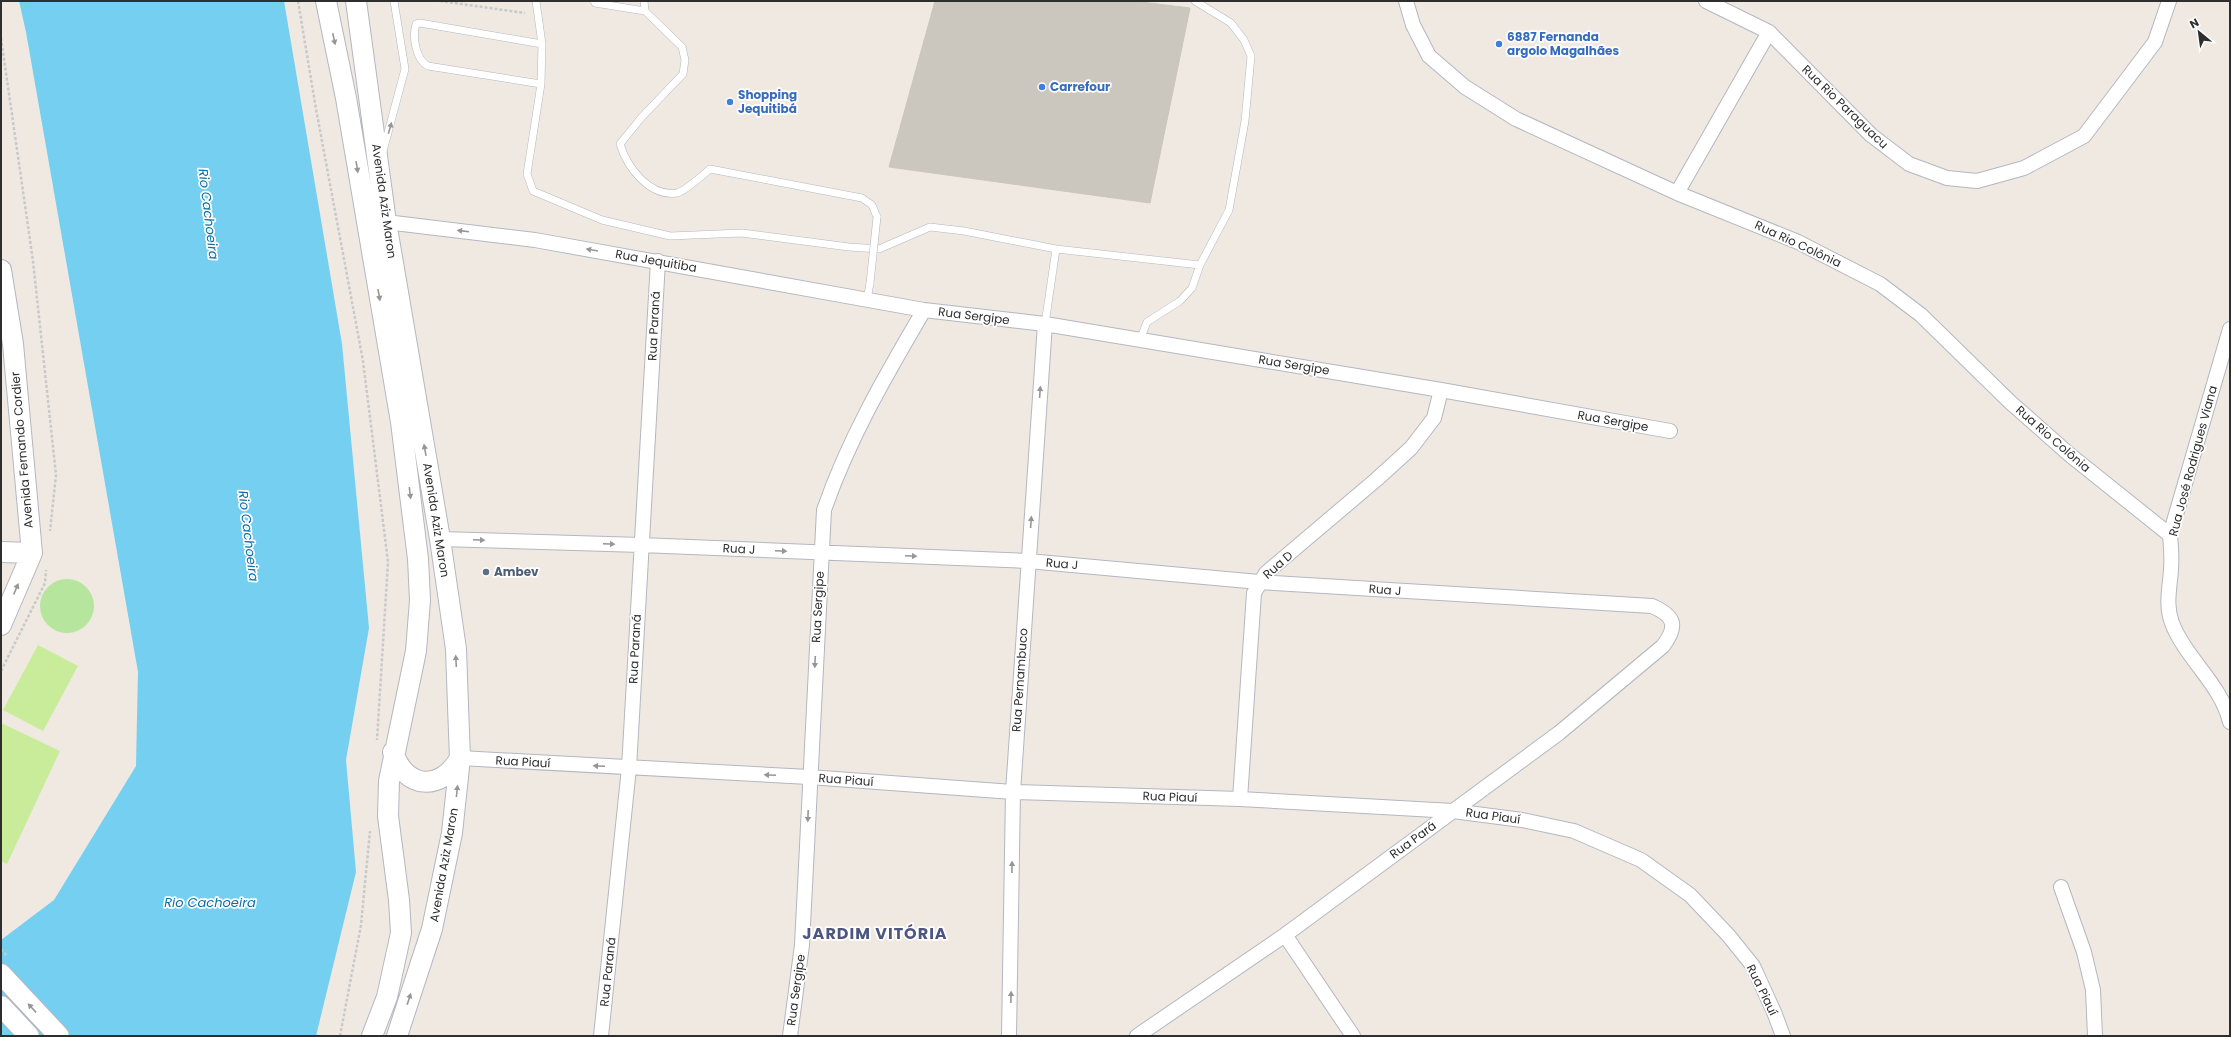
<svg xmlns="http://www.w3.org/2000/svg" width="2231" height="1037" viewBox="0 0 2231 1037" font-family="Poppins,sans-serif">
  <rect width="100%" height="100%" fill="#efe9e1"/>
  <path fill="#b6e59e" d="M40 606a27 27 0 1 1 54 0a27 27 0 1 1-54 0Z"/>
  <path fill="#c9ec9a" d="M 38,645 L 78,666 L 43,731 L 3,710 Z
    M 1,723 L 60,751 L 7,864 L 1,861 Z"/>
  <path fill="#75cff0" d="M 19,1 L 284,1 L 342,344 L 369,628 L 346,760 L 356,872 L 316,1036 L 1,1036 L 1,940 L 54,900 L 136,766 L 138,672 L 26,32 Z"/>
  <path fill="#cbc7bf" stroke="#cbc5ba" d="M 935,1 L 1133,1 L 1190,8 L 1150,203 L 889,167 Z"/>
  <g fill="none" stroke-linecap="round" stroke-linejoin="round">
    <g stroke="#b4b7c1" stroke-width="8">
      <path id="service" d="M 536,1 L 542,44 L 541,84 L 527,174 L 533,191 L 602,220 L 670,236 L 742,233 L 849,247 L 879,249 L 930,227 L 964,231 L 1056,249 L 1200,265 L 1229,210 L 1245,121 L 1251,56 L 1244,40 L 1231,23 L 1195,1
        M 594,1 L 595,3 L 645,11
        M 644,1 L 645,11 L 682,47 L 685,60 L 683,74 L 641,118 L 620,144 C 627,167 649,197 677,193 C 685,191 703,175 710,169 L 862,198 L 872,205 L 877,217
        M 541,84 L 428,66 C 416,60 412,37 416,24 L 420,23 L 542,44
        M 383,151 L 405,69 L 394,1
        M 867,300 L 870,283
        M 1045,324 L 1056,249
        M 1140,340 L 1147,322 L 1180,301 L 1192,288 L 1200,265"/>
    </g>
    <g stroke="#b4b7c1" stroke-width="16">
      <path id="minor" d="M 1406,1 L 1413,25 L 1429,56 L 1465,87 L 1516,119 L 1677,193 L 1798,242 L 1880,284 L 1921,315 L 2010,402 L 2070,455 L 2170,535
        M 1706,1 L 1769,32 L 1871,135 L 1909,164 L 1947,178 L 1977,181 L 2024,168 L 2084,136 L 2155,42 L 2169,1
        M 1677,193 L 1769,32
        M 386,222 L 535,240 L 924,310 L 1045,324 L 1441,390 L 1670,431
        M 2230,329 L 2170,535 C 2171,546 2172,558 2171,569 C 2170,588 2165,604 2172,623 C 2186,659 2221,684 2230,722
        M 440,539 L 641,545 L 1028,561 L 1259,582 L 1652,606 C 1675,616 1678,626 1663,646 L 1559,733 L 1285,935 L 1137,1036
        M 460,758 L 809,777 L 1013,792 L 1240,799 L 1453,811 L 1522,820 L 1574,831 L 1641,860 L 1690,895 L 1729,936 L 1753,966 L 1774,1012 L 1783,1036
        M 1240,799 L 1254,593 L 1266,573 L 1377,479 L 1411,448 L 1434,418 L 1441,390
        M 2061,887 L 2084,952 L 2093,990 L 2095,1036
        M 1285,935 L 1353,1036
        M 601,1036 L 629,768 L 658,261
        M 790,1036 L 802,945 L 824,510 C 849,438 886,375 924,310
        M 1009,1036 L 1013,792 L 1045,324"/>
    </g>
    <g stroke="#b4b7c1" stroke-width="22">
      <path id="secondary" d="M 326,1 L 346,98 L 401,422 L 418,559 L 420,600 L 416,651 L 389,781 L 388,816 L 399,900 L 401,933 L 387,997 L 372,1036
        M 356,1 L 386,222 L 440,539 L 456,649 L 458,706 L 460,758 L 452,833 L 432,929 L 397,1036
        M 1,270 L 13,344 L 32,553 L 1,625
        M 1,552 L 32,553
        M 393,752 C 405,789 441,792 460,758
        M 1,974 L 59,1036
        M 1,1006 L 29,1036"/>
    </g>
    <path stroke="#c9c9c9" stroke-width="2.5" stroke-dasharray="3 2" stroke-linecap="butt" d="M 298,1 L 316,109 L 363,361 L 388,562 L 377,740
      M 440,1 L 525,13
      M 1,38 L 33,261 L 56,475 L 50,531
      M 1,671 L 45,583 L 46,570
      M 1,949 L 7,956
      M 340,1036 L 361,925 L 370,831"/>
    <use href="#service" stroke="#fff" stroke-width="7"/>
    <use href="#minor" stroke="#fff" stroke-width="14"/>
    <use href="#secondary" stroke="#fff" stroke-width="20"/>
    <g stroke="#b4b7c1" stroke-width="8" stroke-linecap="butt">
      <path id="service-bridge" d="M 870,283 L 877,217"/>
    </g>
    <use href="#service-bridge" stroke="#fff" stroke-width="7"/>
  </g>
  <defs><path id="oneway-solid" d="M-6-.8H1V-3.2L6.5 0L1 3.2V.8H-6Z"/></defs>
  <g fill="#969696">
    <use href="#oneway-solid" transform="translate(334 39) rotate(78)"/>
    <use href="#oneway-solid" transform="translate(390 128) rotate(-74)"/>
    <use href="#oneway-solid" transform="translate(357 167) rotate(81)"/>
    <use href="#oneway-solid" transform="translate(463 231) rotate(-173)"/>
    <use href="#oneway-solid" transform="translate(592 250) rotate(-170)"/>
    <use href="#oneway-solid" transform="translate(379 295) rotate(80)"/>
    <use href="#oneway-solid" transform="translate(1040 392) rotate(-86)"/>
    <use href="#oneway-solid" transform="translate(425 450) rotate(-100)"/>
    <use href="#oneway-solid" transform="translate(410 493) rotate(83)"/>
    <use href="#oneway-solid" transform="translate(1031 522) rotate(-86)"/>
    <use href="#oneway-solid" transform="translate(479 540) rotate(2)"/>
    <use href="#oneway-solid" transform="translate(609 544) rotate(2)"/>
    <use href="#oneway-solid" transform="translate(781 551) rotate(3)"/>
    <use href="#oneway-solid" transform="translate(911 556) rotate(2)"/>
    <use href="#oneway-solid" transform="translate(16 589) rotate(-67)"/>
    <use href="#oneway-solid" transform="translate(456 661) rotate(-93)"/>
    <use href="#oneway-solid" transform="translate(815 662) rotate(93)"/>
    <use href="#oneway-solid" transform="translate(599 766) rotate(-177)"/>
    <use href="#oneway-solid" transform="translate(770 775) rotate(-177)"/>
    <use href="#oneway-solid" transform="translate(457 791) rotate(-84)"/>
    <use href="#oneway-solid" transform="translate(808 816) rotate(92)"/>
    <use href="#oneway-solid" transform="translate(1012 867) rotate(-89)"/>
    <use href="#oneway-solid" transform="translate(1011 997) rotate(-89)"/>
    <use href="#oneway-solid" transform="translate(409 999) rotate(-72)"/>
    <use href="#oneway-solid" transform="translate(32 1008) rotate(-133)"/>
  </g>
  <g fill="#3f7fe0" stroke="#fff" stroke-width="1.5">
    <circle cx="1499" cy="44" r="4"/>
    <circle cx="1042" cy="87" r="4"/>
    <circle cx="730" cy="102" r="4"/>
  </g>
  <circle fill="#5c6f8a" stroke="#fff" stroke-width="1.5" cx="486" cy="572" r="4"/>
  <g text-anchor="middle" stroke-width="3.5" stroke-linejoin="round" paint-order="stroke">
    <g font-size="12" font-weight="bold" fill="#366cbe" stroke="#fff" text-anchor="start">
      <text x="1507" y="41">6887 Fernanda<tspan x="1507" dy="14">argolo Magalhães</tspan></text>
      <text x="1050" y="91">Carrefour</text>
      <text x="738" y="99">Shopping<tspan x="738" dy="14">Jequitibá</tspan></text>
    </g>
    <g font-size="12" fill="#2e2e2e" stroke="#fff">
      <text transform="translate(1845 107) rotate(44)" y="4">Rua Rio Paraguacu</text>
      <text transform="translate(384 201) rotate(82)" y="4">Avenida Aziz Maron</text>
      <text transform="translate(1798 244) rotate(25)" y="4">Rua Rio Colônia</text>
      <text transform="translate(656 261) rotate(10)" y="4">Rua Jequitiba</text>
      <text transform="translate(974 316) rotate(7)" y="4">Rua Sergipe</text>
      <text transform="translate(654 326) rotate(-87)" y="4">Rua Paraná</text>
      <text transform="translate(1294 365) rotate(9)" y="4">Rua Sergipe</text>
      <text transform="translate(1613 421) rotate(10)" y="4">Rua Sergipe</text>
      <text transform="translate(2053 439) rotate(41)" y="4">Rua Rio Colônia</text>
      <text transform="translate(22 450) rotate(-95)" y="4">Avenida Fernando Cordier</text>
      <text transform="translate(2193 461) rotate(-75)" y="4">Rua José Rodrigues Viana</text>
      <text transform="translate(436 520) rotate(81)" y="4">Avenida Aziz Maron</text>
      <text transform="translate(739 549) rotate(3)" y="4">Rua J</text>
      <text transform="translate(1062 564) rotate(5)" y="4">Rua J</text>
      <text transform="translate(1278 565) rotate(-41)" y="4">Rua D</text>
      <text transform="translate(1385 590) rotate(4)" y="4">Rua J</text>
      <text transform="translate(818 607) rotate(-87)" y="4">Rua Sergipe</text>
      <text transform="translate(635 649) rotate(-87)" y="4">Rua Paraná</text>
      <text transform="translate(1020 680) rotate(-86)" y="4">Rua Pernambuco</text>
      <text transform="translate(523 762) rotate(3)" y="4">Rua Piauí</text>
      <text transform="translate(846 780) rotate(4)" y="4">Rua Piauí</text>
      <text transform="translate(1170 797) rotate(2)" y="4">Rua Piauí</text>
      <text transform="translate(1493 816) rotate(8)" y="4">Rua Piauí</text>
      <text transform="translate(1413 840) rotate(-36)" y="4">Rua Pará</text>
      <text transform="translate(444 865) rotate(-80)" y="4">Avenida Aziz Maron</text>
      <text transform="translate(608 972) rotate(-84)" y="4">Rua Paraná</text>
      <text transform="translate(796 990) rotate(-82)" y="4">Rua Sergipe</text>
      <text transform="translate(1762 990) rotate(64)" y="4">Rua Piauí</text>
    </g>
    <g font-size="12" font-weight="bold" fill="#4e5e75" stroke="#fff" text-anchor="start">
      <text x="494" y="576">Ambev</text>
    </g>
    <g font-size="13" font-style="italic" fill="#0d6fa3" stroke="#fff">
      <text transform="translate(209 214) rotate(83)" y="5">Rio Cachoeira</text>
      <text transform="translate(249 536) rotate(83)" y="5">Rio Cachoeira</text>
      <text x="210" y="907">Rio Cachoeira</text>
    </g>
    <g font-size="16" font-weight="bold" letter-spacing="1" fill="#4d5680" stroke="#fff">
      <text x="875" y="939">JARDIM VITÓRIA</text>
    </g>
  </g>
  <rect width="2231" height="1037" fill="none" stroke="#2e2e2e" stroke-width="4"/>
  <g transform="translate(2199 32) rotate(331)" stroke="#ffffff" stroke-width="3" paint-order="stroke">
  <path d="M0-3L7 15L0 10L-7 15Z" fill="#2e2e2e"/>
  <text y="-6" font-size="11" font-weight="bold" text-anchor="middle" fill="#2e2e2e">N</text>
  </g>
</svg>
